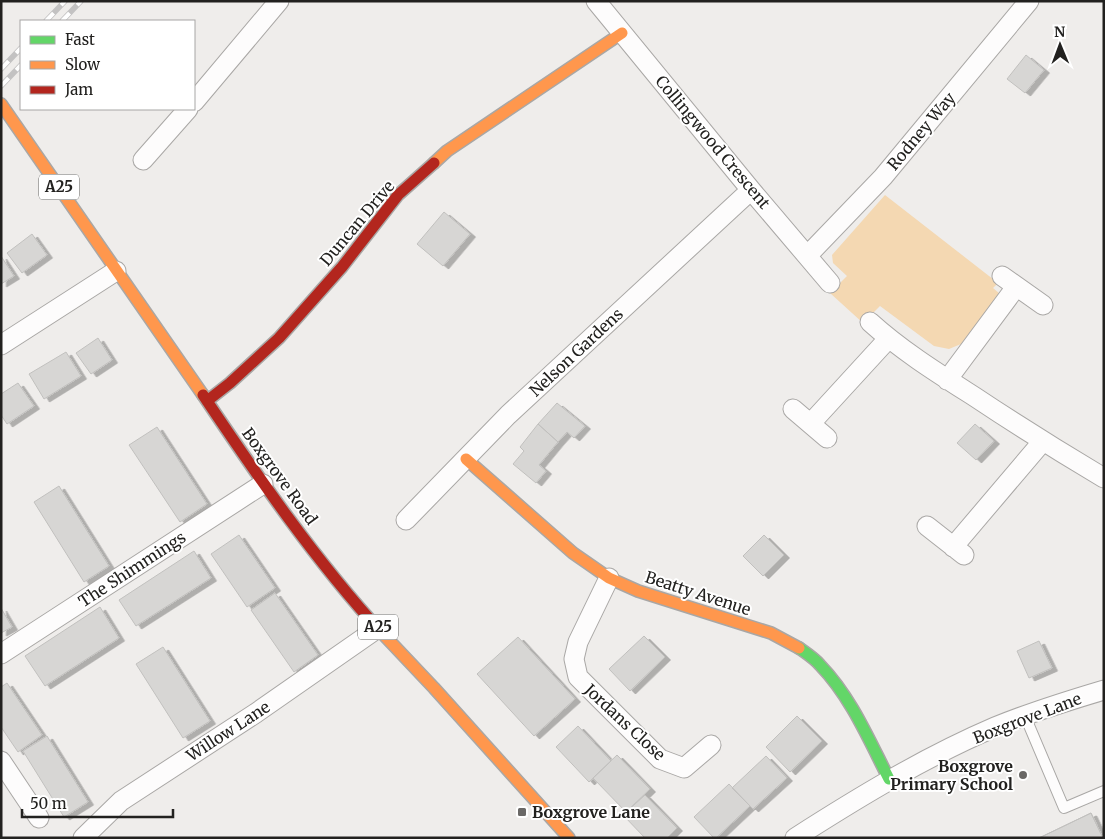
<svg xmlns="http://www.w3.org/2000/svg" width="1105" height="839" viewBox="0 0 1105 839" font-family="Merriweather,serif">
  <defs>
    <filter id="shadow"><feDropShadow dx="5.5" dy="3" stdDeviation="0" flood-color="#0004"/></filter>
  </defs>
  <rect width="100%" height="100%" fill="#efedeb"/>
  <path fill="#f4d8b2" d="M 885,195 L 998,283 L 993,288 L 1000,294 L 961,344 L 949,349 L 934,346 L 880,306 L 863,323 L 830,293 L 847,276 L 833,263 L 832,255 Z"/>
  <path fill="#d7d6d4" stroke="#c1c0be" filter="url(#shadow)" d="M 1026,55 L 1044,70 L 1025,93 L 1007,79 Z
    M 444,212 L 470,234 L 443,266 L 417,244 Z
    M 32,234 L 47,255 L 22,273 L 7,253 Z
    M 1,256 L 14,276 L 1,284 Z
    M 98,338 L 112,360 L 91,374 L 76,353 Z
    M 66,352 L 81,376 L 44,399 L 29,374 Z
    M 18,383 L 34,406 L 7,424 L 1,415 L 1,394 Z
    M 557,403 L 585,426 L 574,438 L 567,432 L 558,442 L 538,424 Z
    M 538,424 L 558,442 L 539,465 L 546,471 L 536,483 L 513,464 L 524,451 L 520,447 Z
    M 975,424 L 994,441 L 976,460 L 957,443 Z
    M 157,427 L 207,504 L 180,522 L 129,445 Z
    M 59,486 L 109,566 L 84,582 L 34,502 Z
    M 239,535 L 275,588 L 247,607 L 211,554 Z
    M 764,535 L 784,555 L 763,576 L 743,556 Z
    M 194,551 L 211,578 L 136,626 L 119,600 Z
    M 275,593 L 318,655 L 294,672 L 251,610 Z
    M 100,607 L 119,638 L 45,686 L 25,656 Z
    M 1,608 L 12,627 L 1,633 Z
    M 644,636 L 665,657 L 630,691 L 609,669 Z
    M 518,637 L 575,699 L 534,736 L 477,674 Z
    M 1039,641 L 1052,668 L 1029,678 L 1017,651 Z
    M 163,647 L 210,721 L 183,738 L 136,664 Z
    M 7,683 L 42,735 L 18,752 L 1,727 L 1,687 Z
    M 797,716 L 822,741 L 790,772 L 766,747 Z
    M 578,726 L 611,761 L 589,782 L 556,747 Z
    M 47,736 L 88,802 L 64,817 L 23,751 Z
    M 617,755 L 650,789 L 626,812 L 593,778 Z
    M 766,756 L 787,778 L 753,809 L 732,788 Z
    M 729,784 L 750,806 L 716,838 L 714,838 L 694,817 Z
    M 645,795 L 677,828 L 667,838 L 645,838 L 623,815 Z
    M 1091,813 L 1103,838 L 1039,838 Z
    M 1091,813 L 1103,838 L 1039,838 Z"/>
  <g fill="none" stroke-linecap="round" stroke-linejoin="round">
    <g stroke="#a9a7a5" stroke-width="12">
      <path id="lane" d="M 1025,716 L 1064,808 L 1104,791"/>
    </g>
    <g stroke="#a9a7a5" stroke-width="21">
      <path id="street" d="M 596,1 L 751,190 L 830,283
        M 194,102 L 279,1
        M 143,160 L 188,109
        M 807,256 L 883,177 L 1029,1
        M 1002,276 L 1043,305
        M 870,322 C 902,351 939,374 975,397 C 1017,425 1060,452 1104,478
        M 1,345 L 116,271
        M 947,380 L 1016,287
        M 793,409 L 827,438
        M 811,423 L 888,339
        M 406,520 L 508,415 L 751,190
        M 927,526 L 964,555
        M 953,547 L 1043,441
        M 609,578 L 578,642 L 574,659 L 578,677 L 660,759 L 684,768 L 711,745
        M 1,654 L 263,484
        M 1,761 L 39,818
        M 83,838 L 121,801 L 256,713 L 378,628
        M 795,838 C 859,797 925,757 995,727 C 1031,712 1067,701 1104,690"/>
    </g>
    <g stroke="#a9a7a5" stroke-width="14">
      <path id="fast" d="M 799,648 C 806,653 814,658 820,665 C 851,697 869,740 889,779"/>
    </g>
    <g stroke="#a9a7a5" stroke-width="14">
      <path id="slow" d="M 1,104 L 203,395
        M 434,163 L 447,151 L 622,33
        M 466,459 L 573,553 L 609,578 L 638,591 L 771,633 L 799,648
        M 382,633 L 434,688 L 569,838"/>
    </g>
    <g stroke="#a9a7a5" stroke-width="14">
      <path id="jam" d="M 203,395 C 258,477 315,560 382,633
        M 207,401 L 230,383 L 279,338 L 342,267 L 398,195 L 434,163"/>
    </g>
    <use href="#lane" stroke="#fdfcfc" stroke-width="10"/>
    <use href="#street" stroke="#fdfcfc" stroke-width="19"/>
    <use href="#fast" stroke="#63d668" stroke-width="11"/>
    <use href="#slow" stroke="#ff974d" stroke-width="11"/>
    <use href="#jam" stroke="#b3261e" stroke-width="11"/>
    <g stroke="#c3c2c2" stroke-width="5.5">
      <path id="rail" d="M 46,21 L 65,1
        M 62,21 L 81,1
        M 1,69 L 21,48
        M 1,86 L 21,65"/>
    </g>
    <use href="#rail" stroke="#fff" stroke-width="4" stroke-dasharray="11" stroke-linecap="butt"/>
  </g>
  <g fill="#6a6866" stroke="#fff" stroke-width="2">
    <circle cx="1023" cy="775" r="5"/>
    <rect x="517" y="807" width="10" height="10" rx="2.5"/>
  </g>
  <g text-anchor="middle" stroke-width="4" stroke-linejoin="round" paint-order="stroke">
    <g fill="#fff" stroke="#646462" stroke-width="1">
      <rect x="39" y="174.5" width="40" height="25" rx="4"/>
      <rect x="358" y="614.5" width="40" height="25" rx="4"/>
    </g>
    <g font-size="15" font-weight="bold" fill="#22211f">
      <text x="59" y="192">A25</text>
      <text x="378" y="632">A25</text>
    </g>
    <g font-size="16" fill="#22211f" stroke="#fff">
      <text transform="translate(921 131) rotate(-50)" y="6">Rodney Way</text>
      <text transform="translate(713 142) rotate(50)" y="6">Collingwood Crescent</text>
      <text transform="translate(357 223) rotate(-50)" y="6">Duncan Drive</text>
      <text transform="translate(576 352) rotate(-43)" y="6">Nelson Gardens</text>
      <text transform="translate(280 476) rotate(54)" y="6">Boxgrove Road</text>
      <text transform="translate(132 569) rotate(-33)" y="6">The Shimmings</text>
      <text transform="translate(698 593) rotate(18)" y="6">Beatty Avenue</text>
      <text transform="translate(1027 718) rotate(-21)" y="6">Boxgrove Lane</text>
      <text transform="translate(625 722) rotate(43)" y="6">Jordans Close</text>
      <text transform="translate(228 731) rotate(-33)" y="6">Willow Lane</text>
    </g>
    <g font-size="16" font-weight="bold" fill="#22211f" stroke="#fff" text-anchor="end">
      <text x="1013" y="772">Boxgrove<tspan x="1013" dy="18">Primary School</tspan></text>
      <text x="532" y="818" text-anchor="start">Boxgrove Lane</text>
    </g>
  </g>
  <rect width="1105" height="839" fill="none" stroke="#22211f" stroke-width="5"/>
  <rect x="20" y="20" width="175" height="90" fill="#ffffff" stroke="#a7a6a5"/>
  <rect x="30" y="36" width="25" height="8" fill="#63d668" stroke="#a7a6a5"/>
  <text x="65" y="45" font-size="15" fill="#22211f">Fast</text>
  <rect x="30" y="61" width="25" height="8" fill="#ff974d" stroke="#a7a6a5"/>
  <text x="65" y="70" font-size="15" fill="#22211f">Slow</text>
  <rect x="30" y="86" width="25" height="8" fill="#b3261e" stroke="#a7a6a5"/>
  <text x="65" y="95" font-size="15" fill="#22211f">Jam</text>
  <g transform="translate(1060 45) rotate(359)" stroke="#ffffff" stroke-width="4" paint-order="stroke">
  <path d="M0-4L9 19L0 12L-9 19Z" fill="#22211f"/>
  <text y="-8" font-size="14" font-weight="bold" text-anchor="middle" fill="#22211f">N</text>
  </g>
  <path d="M22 809v8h151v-8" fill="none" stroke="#22211f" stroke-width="2.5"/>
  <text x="30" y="809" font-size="15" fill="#22211f" stroke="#ffffff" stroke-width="4" paint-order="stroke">50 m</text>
</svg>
